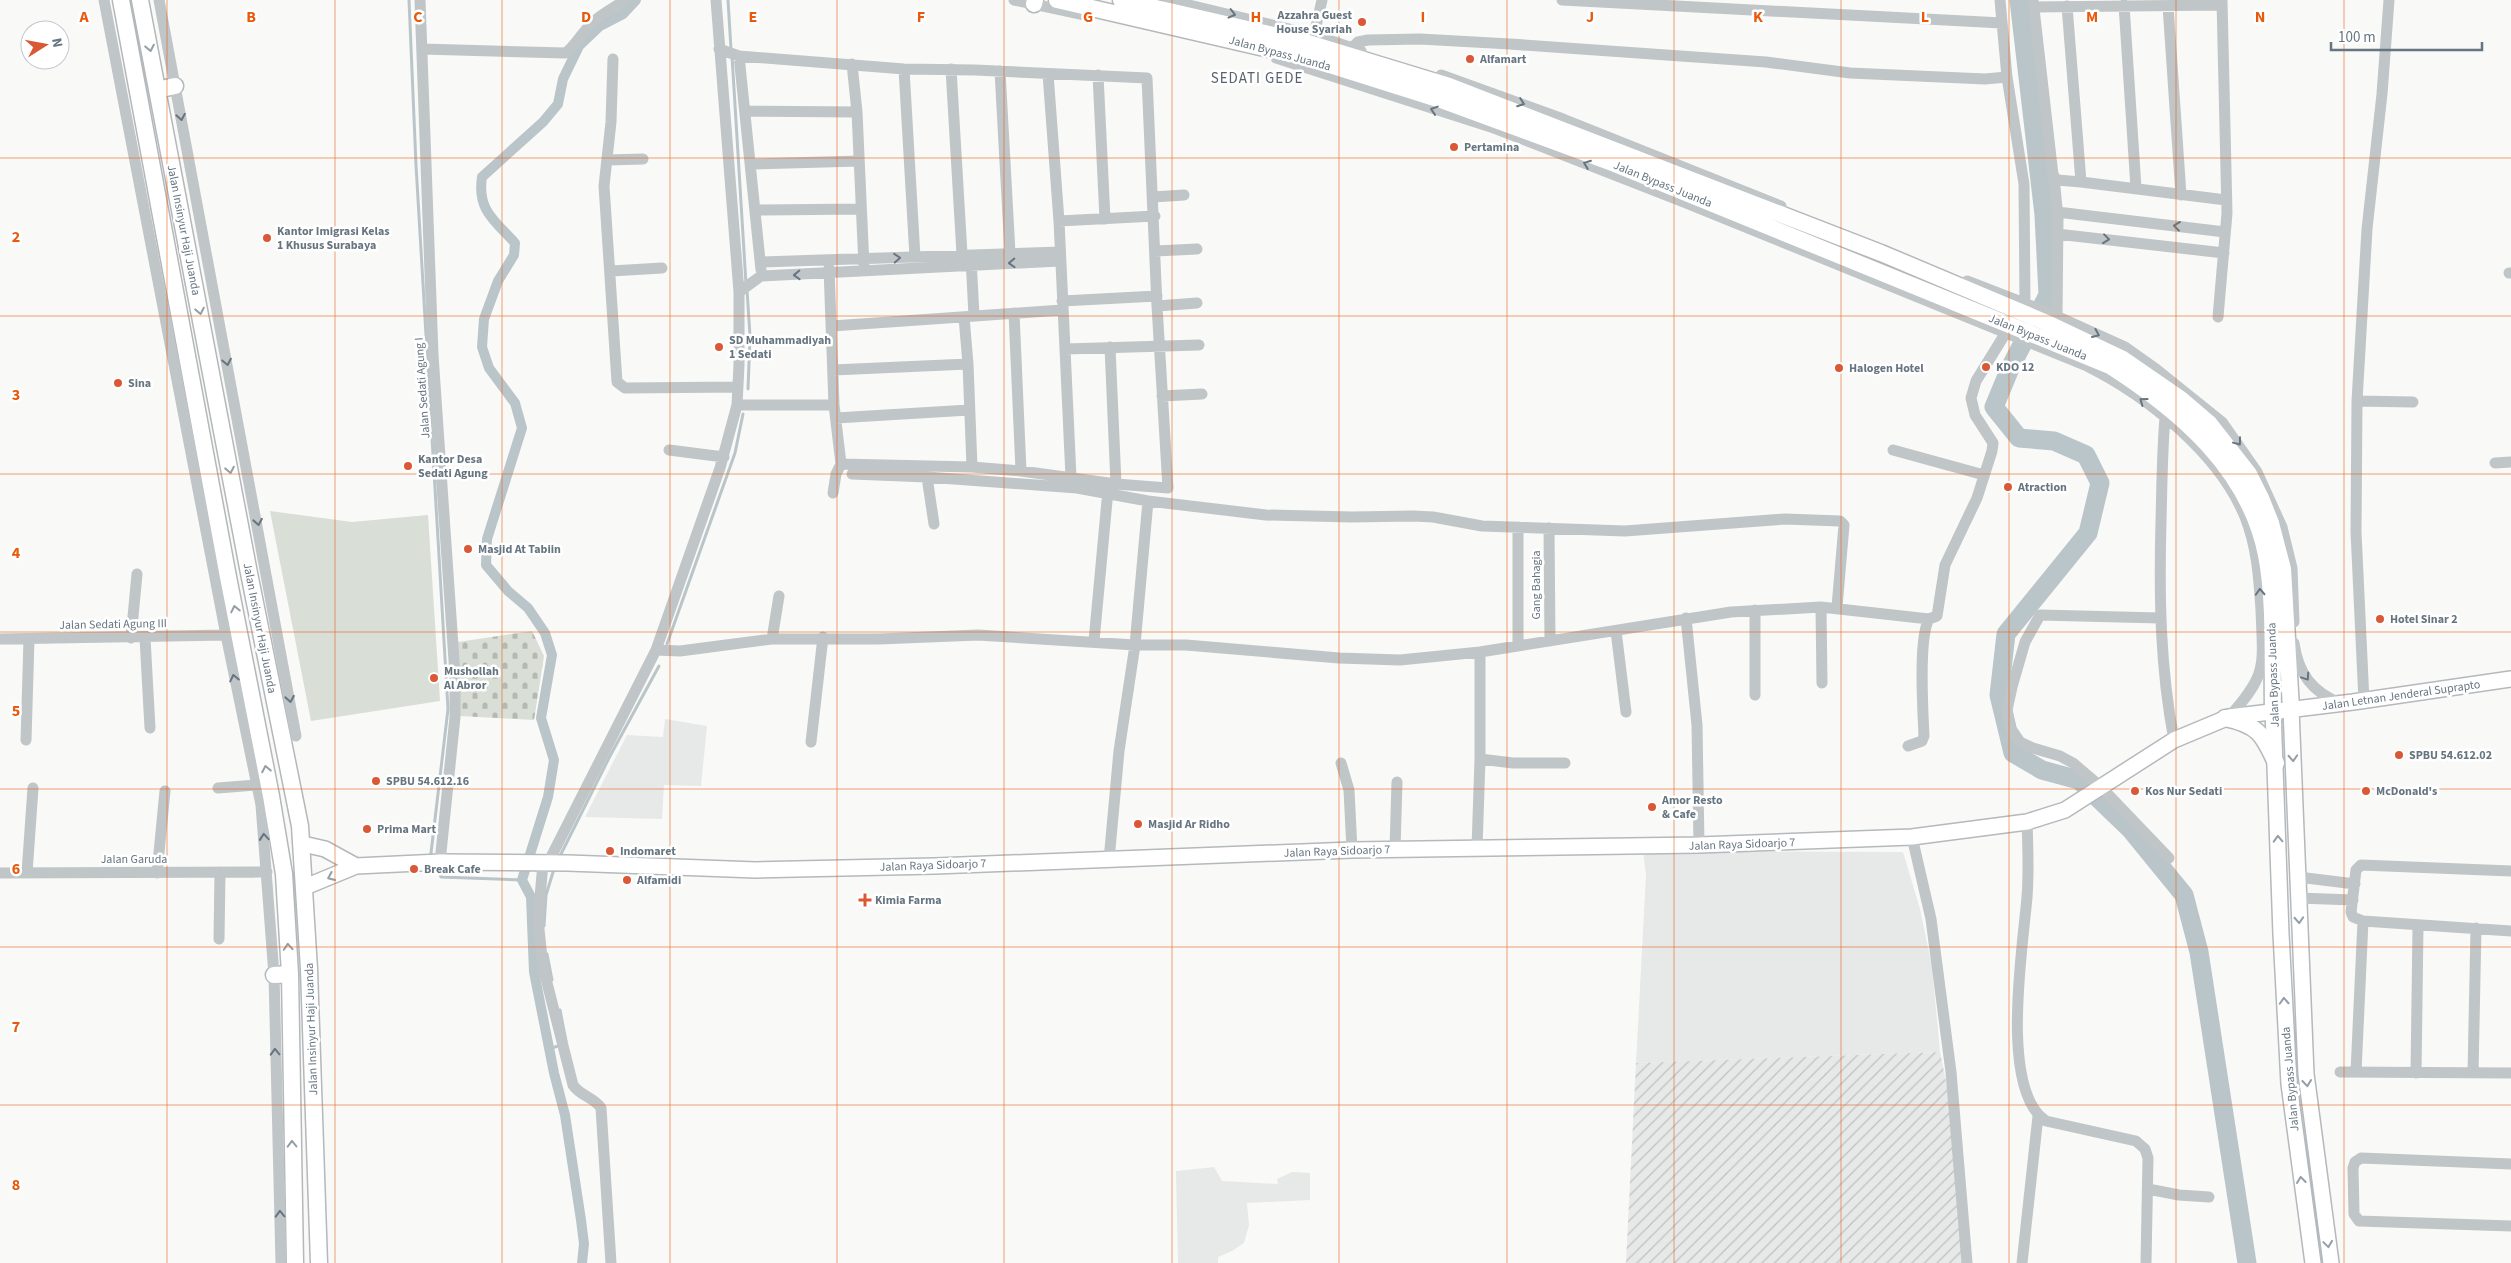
<svg xmlns="http://www.w3.org/2000/svg" width="2511" height="1263" viewBox="0 0 2511 1263" font-family="'Source Sans 3',sans-serif">
  <defs>
    <pattern id="industrial-furrows" width="10" height="10" patternUnits="userSpaceOnUse" patternTransform="scale(1.25)"><rect width="10" height="10" fill="#e7e8e8"/><path d="M-1 1l2-2M0 10L10 0M9 11l2-2" fill="none" stroke="#bfc1c1"/></pattern>
    <pattern id="cemetery-stones" width="16" height="16" patternUnits="userSpaceOnUse" patternTransform="scale(1.25)"><rect width="16" height="16" fill="#d9ded6"/><path d="M2 7V4a2 2 0 0 1 4 0v3zM10 15v-3a2 2 0 0 1 4 0v3z" fill="#b4b9b3"/></pattern>
  </defs>
  <rect width="100%" height="100%" fill="#f9f9f7"/>
  <path fill="#e7e8e8" d="M 665,719 L 707,726 L 701,786 L 664,785 L 662,819 L 585,817 L 627,735 L 663,737 Z
    M 1643,851 L 1903,852 L 1920,909 L 1932,967 L 1940,1052 L 1636,1063 L 1646,875 Z
    M 1214,1167 L 1222,1181 L 1278,1184 L 1277,1179 L 1292,1172 L 1310,1173 L 1310,1200 L 1247,1203 L 1249,1225 L 1244,1243 L 1232,1251 L 1218,1257 L 1218,1263 L 1178,1263 L 1176,1171 Z"/>
  <path fill="url(#industrial-furrows)" d="M 1940,1052 L 1950,1101 L 1962,1263 L 1626,1263 L 1636,1063 Z"/>
  <path fill="#d9ded6" d="M 270,511 L 352,522 L 428,515 L 440,701 L 311,721 Z"/>
  <path fill="url(#cemetery-stones)" d="M 532,631 L 544,656 L 534,720 L 460,716 L 458,642 Z"/>
  <g fill="none" stroke-linecap="round" stroke-linejoin="round">
    <path stroke="#bac5c9" stroke-width="3" d="M 409,0 L 416,165 L 448,709 L 431,853
      M 728,0 L 731,49
      M 732,56 L 746,284
      M 747,290 L 750,336 L 748,389
      M 667,644 L 735,453 L 743,414
      M 559,858 L 610,756 L 659,666
      M 439,871 L 441,877 L 522,880
      M 544,926 L 546,895 L 554,869
      M 547,954 L 552,980
      M 560,1010 L 566,1041
      M 549,1049 L 561,1045"/>
    <path stroke="#bac5c9" stroke-width="10" d="M 582,1263 L 584,1244 L 581,1220 L 565,1115 L 554,1073 L 534,972 L 531,897 L 522,880 L 548,797 L 554,760 L 541,718 L 552,655 L 545,633 L 528,608 L 508,591 L 486,565 L 487,539 L 522,428 L 515,403 L 489,368 L 482,347 L 484,319 L 498,281 L 514,255 L 515,243 C 494,220 477,210 482,177 L 543,122 L 558,104 L 563,79 L 579,46 L 600,26 L 623,14 L 636,0"/>
    <path stroke="#bac5c9" stroke-width="19" d="M 2019,0 L 2044,215 L 2048,295 L 2011,366 L 1994,407 L 2019,438 L 2054,441 L 2086,455 L 2100,483 L 2088,533 L 2006,634 L 1999,695 L 2013,753 L 2042,770 L 2079,780 L 2131,830 L 2184,895 L 2199,952 L 2247,1263"/>
    <g stroke="#b4b9bd" stroke-width="18">
      <path id="major" d="M 2291,709 L 2306,1074 L 2331,1263
        M 2273,711 L 2281,934 L 2289,1084 L 2313,1263
        M 303,844 L 325,849 L 356,866
        M 305,887 L 356,866 L 440,862 L 568,863 L 756,870 L 935,866 L 1352,850 L 1699,845 L 1912,837 L 2027,822 L 2065,810 L 2174,740 L 2229,717 L 2353,702 L 2511,679"/>
    </g>
    <g stroke="#b4b8bb" stroke-width="19">
      <path id="highway" d="M 121,0 L 228,577 L 271,796 L 284,874 L 290,974 L 295,1263
        M 140,0 L 249,573 L 300,826 L 309,969 L 319,1263
        M 1057,0 L 1308,58 L 1441,100 L 1615,164 L 2110,366 C 2180,411 2249,469 2266,555 C 2275,601 2272,663 2273,711
        M 1121,0 L 1308,43 L 1449,86 L 1881,253 L 2047,323 L 2123,359 L 2181,399 L 2209,423 L 2249,474 L 2261,498 L 2271,523 L 2283,569 L 2291,709
        M 1034,4 L 1035,0
        M 157,90 L 175,86
        M 2225,718 C 2258,725 2263,734 2276,763
        M 274,975 L 290,974"/>
    </g>
    <path stroke="#c0c5c8" stroke-width="11" d="M 104,0 L 226,635 L 261,805 L 274,975 L 281,1263
      M 159,0 L 296,736
      M 420,0 L 433,355 L 455,675 L 455,717 L 440,862
      M 1014,0 L 1085,15
      M 1168,0 L 1314,35 L 1361,51
      M 1562,0 L 2002,23
      M 2000,0 L 2007,77 L 2024,184 L 2025,304
      M 2033,0 L 2053,175 L 2057,180 L 2081,182
      M 2124,5 L 2136,188
      M 2067,6 L 2081,182 L 2226,200
      M 2168,6 L 2181,195
      M 2033,7 L 2222,5
      M 1314,35 L 1322,0
      M 1352,48 L 1358,42 L 1368,40 L 1420,39 L 1510,44 L 1766,62 L 1850,73 L 1985,79 L 2007,77
      M 422,49 L 565,53 C 573,49 583,31 592,23 C 601,14 614,8 625,0
      M 719,49 L 739,56 L 904,69 L 975,70 L 1147,78 L 1157,306 L 1168,488 L 1116,484 L 1021,471 L 972,467 L 841,464
      M 739,56 L 761,270
      M 1276,58 L 1494,128 L 1684,202 L 2087,366 C 2147,396 2219,453 2245,517 C 2257,547 2259,579 2261,610 C 2263,666 2268,674 2229,717
      M 613,59 L 611,122 L 604,186 L 617,382 L 625,388 L 738,387
      M 852,64 L 857,112 L 864,266
      M 904,69 L 915,257
      M 951,69 L 962,254
      M 1000,71 L 1010,253
      M 1048,74 L 1059,221 L 1071,477
      M 1098,75 L 1105,219
      M 1441,75 L 1563,119 L 1781,206
      M 745,111 L 857,112
      M 607,160 L 643,159
      M 751,164 L 859,161
      M 2054,177 L 2058,218 L 2057,317
      M 1153,197 L 1184,195
      M 755,210 L 861,209
      M 2057,212 L 2225,232
      M 1059,221 L 1155,216
      M 2057,234 L 2224,253
      M 1155,251 L 1197,249
      M 971,258 L 974,316
      M 761,262 L 1060,252
      M 829,268 L 834,405 L 841,464 L 836,474 L 833,493
      M 611,271 L 662,268
      M 2509,273 L 2511,273
      M 1967,281 L 2052,314 L 2125,347 L 2156,369 L 2222,422 L 2257,472 L 2282,527 L 2292,568 L 2294,622
      M 739,292 L 761,276 L 1060,261
      M 1062,301 L 1157,296
      M 1157,306 L 1197,303
      M 1014,313 L 1021,471
      M 964,317 L 968,364 L 972,467
      M 2218,317 L 2227,213 L 2222,0
      M 832,326 L 1062,310
      M 1110,347 L 1116,484
      M 1065,349 L 1199,345
      M 833,370 L 968,364
      M 1162,396 L 1202,394
      M 2357,401 L 2413,402
      M 737,405 L 834,405
      M 836,418 L 969,410
      M 2165,418 C 2162,452 2162,486 2161,521 C 2159,595 2160,667 2174,740
      M 669,450 L 724,457
      M 1893,450 L 1984,475
      M 2495,463 L 2511,462
      M 852,474 L 927,477
      M 934,524 L 927,477 L 1077,488 L 1148,501 L 1266,515 L 1352,517 L 1413,516 L 1433,517 L 1482,526 L 1625,531 L 1785,519 L 1840,521 L 1844,525 L 1837,607
      M 1549,528 L 1550,641
      M 1821,607 L 1822,683
      M 1686,618 L 1697,725 L 1699,845
      M 2160,618 L 2040,615 L 2025,642 L 2012,687 L 2007,710 L 2011,729 L 2020,742 L 2033,748 L 2060,756 L 2073,763 L 2101,787 L 2169,858
      M 1616,631 L 1626,712
      M 131,638 L 137,574
      M 145,638 L 150,728
      M 0,639 L 226,635
      M 772,639 L 779,596
      M 1094,641 L 1108,490
      M 2294,643 C 2298,673 2312,692 2340,703
      M 1518,646 L 1518,527
      M 656,650 L 680,651 L 772,639 L 879,639 L 978,635 L 1135,645 L 1186,645 L 1339,658 L 1400,660 L 1480,652 L 1731,612 L 1821,607 L 1929,619 L 1937,616 L 1945,565 L 1977,498 L 1992,451 L 1993,443 L 1975,415 L 1971,398 L 1976,381 L 2005,334
      M 1755,695 L 1755,610
      M 2364,701 L 2356,532 L 2357,401 L 2367,229 L 2382,94 L 2389,0
      M 26,740 L 29,639
      M 811,742 L 823,637
      M 1908,746 L 1922,741 L 1924,736 C 1923,712 1918,638 1929,619
      M 1480,759 L 1513,763 L 1565,763
      M 1341,763 L 1349,790 L 1352,850
      M 218,788 L 257,785
      M 2027,822 C 2028,847 2029,872 2027,897 C 2023,947 1999,1090 2046,1121 L 2136,1141 L 2145,1149 L 2148,1158 L 2146,1263
      M 1912,837 L 1931,919 L 1951,1072 L 1967,1263
      M 1477,848 L 1480,759 L 1480,652
      M 1395,849 L 1397,782
      M 1109,860 L 1119,751 L 1135,645 L 1148,501
      M 543,863 L 538,920 L 543,967 L 573,1085 C 580,1096 594,1097 601,1108 L 611,1263
      M 548,863 L 656,650 L 720,468 L 737,405 L 739,365 L 739,292 L 716,0
      M 2511,871 L 2361,865 L 2356,870 L 2351,912 L 2353,917 L 2363,921 L 2511,931
      M 0,873 L 267,872
      M 27,873 L 33,788
      M 157,873 L 165,791
      M 2298,877 L 2355,884
      M 2298,898 L 2353,900
      M 219,939 L 220,872
      M 2340,1072 L 2511,1073
      M 2356,1072 L 2363,921
      M 2416,1073 L 2418,926
      M 2473,1073 L 2476,928
      M 2511,1164 L 2361,1158 L 2355,1162 L 2353,1168 L 2354,1214 L 2359,1221 L 2511,1226
      M 2148,1189 L 2179,1195 L 2209,1197
      M 2022,1263 L 2038,1116"/>
    <use href="#major" stroke="#fff" stroke-width="15"/>
    <use href="#highway" stroke="#fff" stroke-width="16"/>
  </g>
  <defs><path id="oneway-chevron" d="M-2-3.5L2.5 0L-2 3.5" fill="none" stroke-width="1.6" stroke-linecap="round" stroke-linejoin="round" transform="scale(1.25)"/></defs>
  <g stroke="#667580">
    <use href="#oneway-chevron" transform="translate(1232 14) rotate(14)"/>
    <use href="#oneway-chevron" transform="translate(1521 103) rotate(20)"/>
    <use href="#oneway-chevron" transform="translate(1434 110) rotate(-162)"/>
    <use href="#oneway-chevron" transform="translate(181 117) rotate(80)"/>
    <use href="#oneway-chevron" transform="translate(1587 164) rotate(-159)"/>
    <use href="#oneway-chevron" transform="translate(2177 226) rotate(-173)"/>
    <use href="#oneway-chevron" transform="translate(2106 239) rotate(7)"/>
    <use href="#oneway-chevron" transform="translate(897 258) rotate(-4)"/>
    <use href="#oneway-chevron" transform="translate(1012 263) rotate(178)"/>
    <use href="#oneway-chevron" transform="translate(797 275) rotate(178)"/>
    <use href="#oneway-chevron" transform="translate(2096 334) rotate(23)"/>
    <use href="#oneway-chevron" transform="translate(227 362) rotate(79)"/>
    <use href="#oneway-chevron" transform="translate(2143 401) rotate(-144)"/>
    <use href="#oneway-chevron" transform="translate(2238 442) rotate(53)"/>
    <use href="#oneway-chevron" transform="translate(258 522) rotate(80)"/>
    <use href="#oneway-chevron" transform="translate(2260 592) rotate(-93)"/>
    <use href="#oneway-chevron" transform="translate(2306 677) rotate(56)"/>
    <use href="#oneway-chevron" transform="translate(234 678) rotate(-102)"/>
    <use href="#oneway-chevron" transform="translate(290 699) rotate(80)"/>
    <use href="#oneway-chevron" transform="translate(264 837) rotate(-95)"/>
    <use href="#oneway-chevron" transform="translate(275 1052) rotate(-92)"/>
    <use href="#oneway-chevron" transform="translate(280 1214) rotate(-92)"/>
  </g>
  <g stroke="#949ea6">
    <use href="#oneway-chevron" transform="translate(150 48) rotate(79)"/>
    <use href="#oneway-chevron" transform="translate(200 311) rotate(79)"/>
    <use href="#oneway-chevron" transform="translate(230 470) rotate(79)"/>
    <use href="#oneway-chevron" transform="translate(235 609) rotate(-102)"/>
    <use href="#oneway-chevron" transform="translate(2293 758) rotate(87)"/>
    <use href="#oneway-chevron" transform="translate(266 769) rotate(-101)"/>
    <use href="#oneway-chevron" transform="translate(2278 839) rotate(-92)"/>
    <use href="#oneway-chevron" transform="translate(331 877) rotate(157)"/>
    <use href="#oneway-chevron" transform="translate(2299 920) rotate(87)"/>
    <use href="#oneway-chevron" transform="translate(288 947) rotate(-94)"/>
    <use href="#oneway-chevron" transform="translate(2284 1001) rotate(-93)"/>
    <use href="#oneway-chevron" transform="translate(2307 1083) rotate(84)"/>
    <use href="#oneway-chevron" transform="translate(292 1144) rotate(-91)"/>
    <use href="#oneway-chevron" transform="translate(2301 1180) rotate(-97)"/>
    <use href="#oneway-chevron" transform="translate(2328 1244) rotate(82)"/>
  </g>
  <path fill="none" stroke="#e8590c" stroke-width="1" stroke-opacity="0.55" d="M 167,0 L 167,1263M 335,0 L 335,1263M 502,0 L 502,1263M 670,0 L 670,1263M 837,0 L 837,1263M 1004,0 L 1004,1263M 1172,0 L 1172,1263M 1339,0 L 1339,1263M 1507,0 L 1507,1263M 1674,0 L 1674,1263M 1841,0 L 1841,1263M 2009,0 L 2009,1263M 2176,0 L 2176,1263M 2344,0 L 2344,1263M 0,158 L 2511,158M 0,316 L 2511,316M 0,474 L 2511,474M 0,632 L 2511,632M 0,789 L 2511,789M 0,947 L 2511,947M 0,1105 L 2511,1105"/>
  <g fill="#da5835" stroke="#fff" stroke-width="2">
    <circle cx="1362" cy="22" r="5"/>
    <circle cx="1470" cy="59" r="5"/>
    <circle cx="1454" cy="147" r="5"/>
    <circle cx="267" cy="238" r="5"/>
    <circle cx="719" cy="347" r="5"/>
    <circle cx="1986" cy="367" r="5"/>
    <circle cx="1839" cy="368" r="5"/>
    <circle cx="118" cy="383" r="5"/>
    <circle cx="408" cy="466" r="5"/>
    <circle cx="2008" cy="487" r="5"/>
    <circle cx="468" cy="549" r="5"/>
    <circle cx="2380" cy="619" r="5"/>
    <circle cx="434" cy="678" r="5"/>
    <circle cx="2399" cy="755" r="5"/>
    <circle cx="376" cy="781" r="5"/>
    <circle cx="2135" cy="791" r="5"/>
    <circle cx="2366" cy="791" r="5"/>
    <circle cx="1652" cy="807" r="5"/>
    <circle cx="1138" cy="824" r="5"/>
    <circle cx="367" cy="829" r="5"/>
    <circle cx="610" cy="851" r="5"/>
    <circle cx="414" cy="869" r="5"/>
    <circle cx="627" cy="880" r="5"/>
    <path d="M862.5 892.5h5v5h5v5h-5v5h-5v-5h-5v-5h5z"/>
  </g>
  <g text-anchor="middle" stroke-width="5" stroke-linejoin="round" paint-order="stroke">
    <g font-size="12" font-weight="bold" fill="#667580" stroke="#fff" text-anchor="start">
      <text x="1352" y="19" text-anchor="end">Azzahra Guest<tspan x="1352" dy="14">House Syariah</tspan></text>
      <text x="1480" y="63">Alfamart</text>
      <text x="1464" y="151">Pertamina</text>
      <text x="277" y="235">Kantor Imigrasi Kelas<tspan x="277" dy="14">1 Khusus Surabaya</tspan></text>
      <text x="729" y="344">SD Muhammadiyah<tspan x="729" dy="14">1 Sedati</tspan></text>
      <text x="1996" y="371">KDO 12</text>
      <text x="1849" y="372">Halogen Hotel</text>
      <text x="128" y="387">Sina</text>
      <text x="418" y="463">Kantor Desa<tspan x="418" dy="14">Sedati Agung</tspan></text>
      <text x="2018" y="491">Atraction</text>
      <text x="478" y="553">Masjid At Tabiin</text>
      <text x="2390" y="623">Hotel Sinar 2</text>
      <text x="444" y="675">Mushollah<tspan x="444" dy="14">Al Abror</tspan></text>
      <text x="2409" y="759">SPBU 54.612.02</text>
      <text x="386" y="785">SPBU 54.612.16</text>
      <text x="2145" y="795">Kos Nur Sedati</text>
      <text x="2376" y="795">McDonald's</text>
      <text x="1662" y="804">Amor Resto<tspan x="1662" dy="14">&amp; Cafe</tspan></text>
      <text x="1148" y="828">Masjid Ar Ridho</text>
      <text x="377" y="833">Prima Mart</text>
      <text x="620" y="855">Indomaret</text>
      <text x="424" y="873">Break Cafe</text>
      <text x="637" y="884">Alfamidi</text>
      <text x="875" y="904">Kimia Farma</text>
    </g>
    <g font-size="12" fill="#667580" stroke="#fff">
      <text transform="translate(1280 53) rotate(15)" y="4">Jalan Bypass Juanda</text>
      <text transform="translate(1663 184) rotate(22)" y="4">Jalan Bypass Juanda</text>
      <text transform="translate(184 230) rotate(79)" y="4">Jalan Insinyur Haji Juanda</text>
      <text transform="translate(2038 337) rotate(22)" y="4">Jalan Bypass Juanda</text>
      <text transform="translate(422 388) rotate(-94)" y="4">Jalan Sedati Agung I</text>
      <text transform="translate(1536 585) rotate(-90)" y="4">Gang Bahagia</text>
      <text transform="translate(113 624) rotate(-1)" y="4">Jalan Sedati Agung III</text>
      <text transform="translate(260 628) rotate(79)" y="4">Jalan Insinyur Haji Juanda</text>
      <text transform="translate(2273 675) rotate(-92)" y="4">Jalan Bypass Juanda</text>
      <text transform="translate(2401 695) rotate(-8)" y="4">Jalan Letnan Jenderal Suprapto</text>
      <text transform="translate(1742 844) rotate(-2)" y="4">Jalan Raya Sidoarjo 7</text>
      <text transform="translate(1337 851) rotate(-2)" y="4">Jalan Raya Sidoarjo 7</text>
      <text x="134" y="863">Jalan Garuda</text>
      <text transform="translate(933 865) rotate(-2)" y="4">Jalan Raya Sidoarjo 7</text>
      <text transform="translate(311 1029) rotate(-92)" y="4">Jalan Insinyur Haji Juanda</text>
      <text transform="translate(2290 1079) rotate(-95)" y="4">Jalan Bypass Juanda</text>
    </g>
    <g font-size="15" letter-spacing="1" fill="#57636b" stroke="#fff">
      <text x="1257" y="83">SEDATI GEDE</text>
    </g>
  </g>
  <g font-size="16" text-anchor="middle" font-weight="bold" fill="#e8590c" stroke="#fff" stroke-width="5" stroke-linejoin="round" paint-order="stroke">
    <text x="84" y="22">A</text>
    <text x="251" y="22">B</text>
    <text x="418" y="22">C</text>
    <text x="586" y="22">D</text>
    <text x="753" y="22">E</text>
    <text x="921" y="22">F</text>
    <text x="1088" y="22">G</text>
    <text x="1256" y="22">H</text>
    <text x="1423" y="22">I</text>
    <text x="1590" y="22">J</text>
    <text x="1758" y="22">K</text>
    <text x="1925" y="22">L</text>
    <text x="2092" y="22">M</text>
    <text x="2260" y="22">N</text>
    <text x="16" y="242">2</text>
    <text x="16" y="400">3</text>
    <text x="16" y="558">4</text>
    <text x="16" y="716">5</text>
    <text x="16" y="874">6</text>
    <text x="16" y="1032">7</text>
    <text x="16" y="1190">8</text>
  </g>
  <g transform="translate(45 45) rotate(79)"><circle r="24" fill="#ffffff" stroke="#c2c8cc"/>
  <path d="M0-4L9 19L0 12L-9 19Z" fill="#da5835"/>
  <text y="-8" font-size="14" font-weight="bold" text-anchor="middle" fill="#667580">N</text>
  </g>
  <path d="M2331 42v8h151v-8" fill="none" stroke="#667580" stroke-width="2.5"/>
  <text x="2338" y="42" font-size="15" fill="#667580" stroke="#ffffff" stroke-width="4" paint-order="stroke">100 m</text>
</svg>
